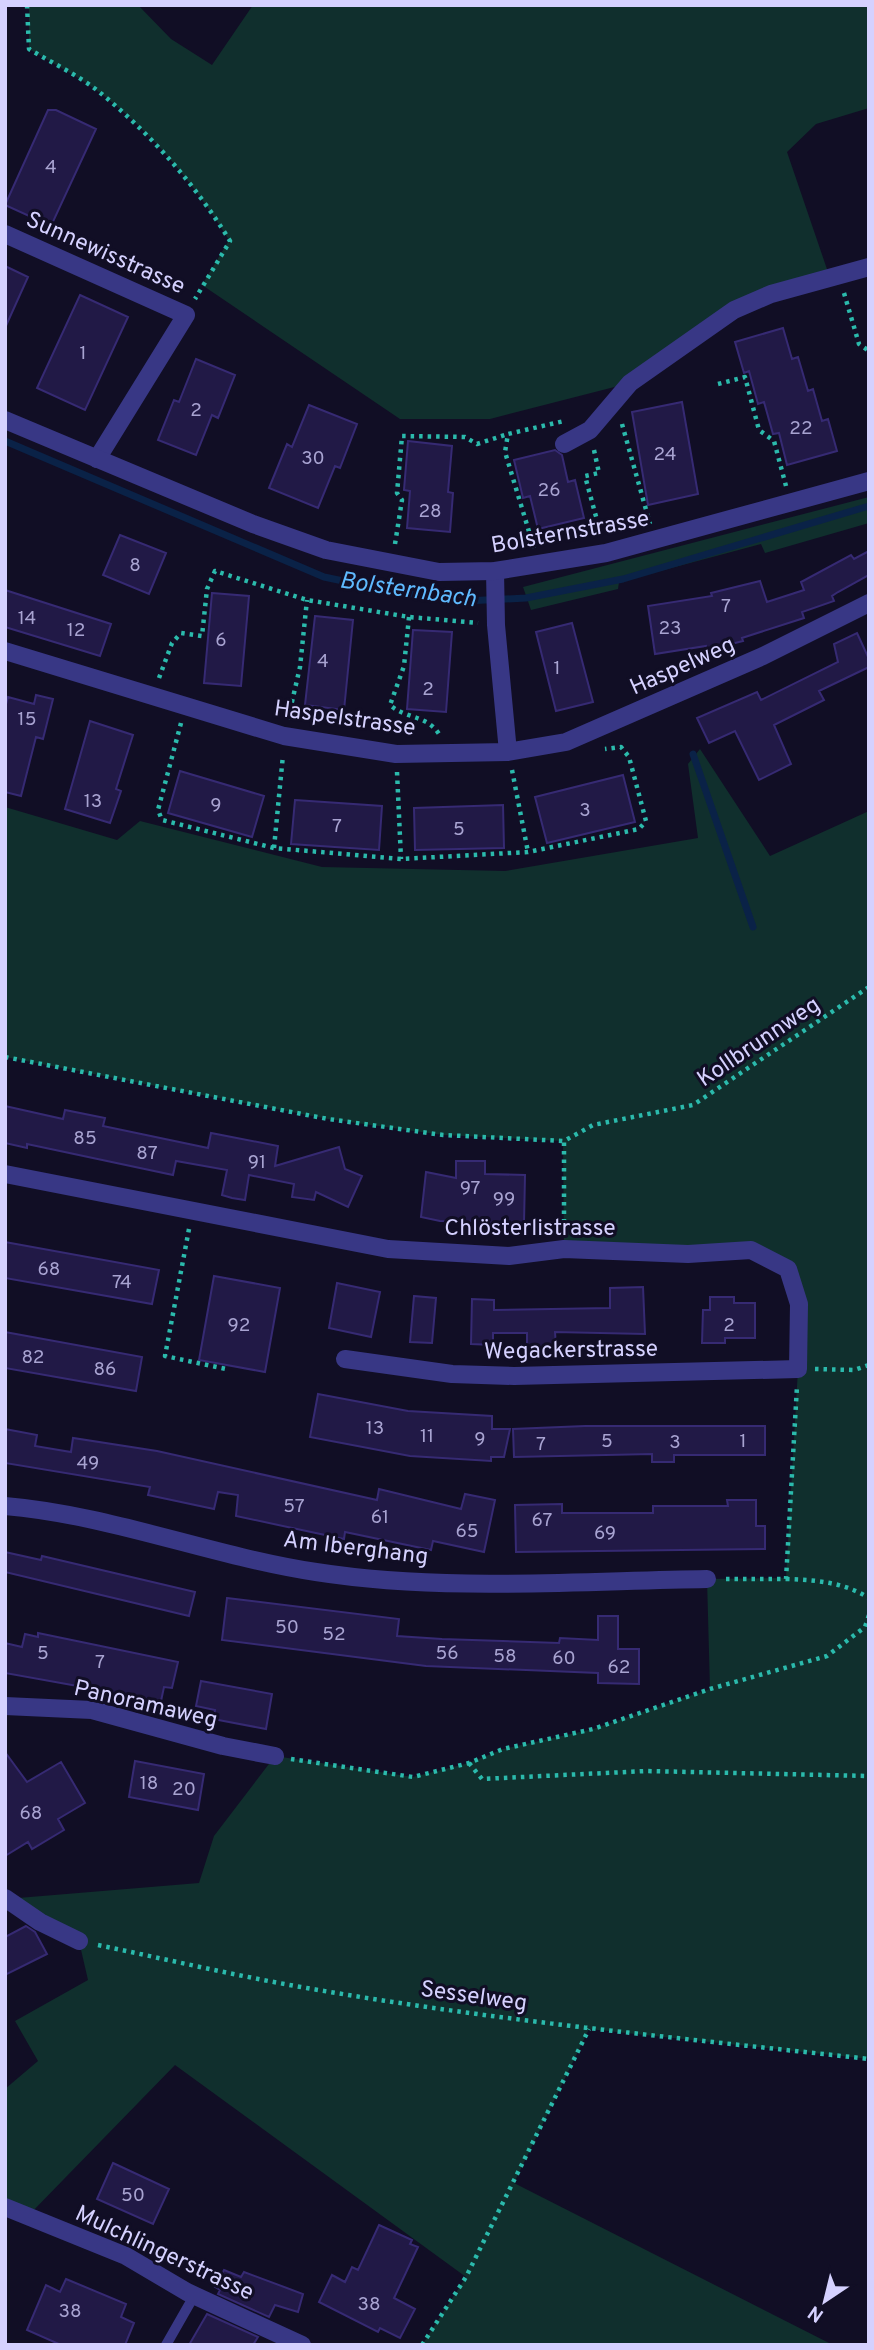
<svg xmlns="http://www.w3.org/2000/svg" width="874" height="2350" viewBox="0 0 874 2350" font-family="Overpass,sans-serif">
  <rect width="100%" height="100%" fill="#110e25"/>
  <path fill="#102f2d" d="M 29,5 L 138,5 L 171,39 L 212,65 L 253,5 L 869,5 L 869,108 L 816,124 L 787,152 L 830,278 L 772,294 L 630,383 L 490,419 L 400,419 L 202,285 L 229,240 C 194,183 146,124 89,85 C 70,72 49,61 29,49 Z
    M 869,497 L 869,523 L 765,553 L 761,544 L 619,582 L 618,589 L 531,610 L 523,587 Z
    M 700,749 L 770,856 L 869,811 L 869,2059 L 589,2029 L 514,2183 L 833,2345 L 422,2345 L 466,2277 L 175,2065 L 27,2217 L 5,2207 L 5,2089 L 38,2061 L 15,2021 L 88,1980 L 79,1941 L 6,1899 L 199,1883 L 214,1836 L 275,1756 L 413,1777 L 469,1763 L 503,1749 L 593,1729 L 710,1689 L 707,1579 L 786,1578 L 798,1369 L 788,1269 L 751,1250 L 564,1249 L 563,1141 L 443,1135 L 328,1119 L 5,1057 L 5,807 L 117,840 L 140,821 L 322,867 L 505,871 L 698,838 L 688,764 Z"/>
  <g fill="none" stroke-linecap="round" stroke-linejoin="round">
    <path stroke="#0a2247" stroke-width="7" d="M 5,441 L 324,577 L 396,592 L 466,601 L 526,598 L 623,579 L 869,506
      M 693,754 L 753,927"/>
  </g>
  <path fill="#211946" stroke="#362a73" stroke-width="2" d="M 48,110 L 56,110 L 96,129 L 51,226 L 5,205 Z
    M 5,266 L 28,277 L 5,328 Z
    M 80,295 L 128,317 L 85,410 L 37,388 Z
    M 783,328 L 792,359 L 798,357 L 808,391 L 813,389 L 822,421 L 828,419 L 837,451 L 787,465 L 779,433 L 773,434 L 764,402 L 758,404 L 749,371 L 744,373 L 735,342 Z
    M 196,359 L 235,375 L 218,418 L 212,415 L 196,455 L 158,440 L 174,400 L 179,402 Z
    M 682,402 L 698,494 L 648,505 L 632,412 Z
    M 309,405 L 357,424 L 340,468 L 335,466 L 318,508 L 269,488 L 287,444 L 292,447 Z
    M 408,441 L 452,446 L 448,492 L 453,493 L 450,532 L 407,528 L 410,491 L 404,490 Z
    M 555,450 L 562,455 L 568,482 L 575,480 L 584,518 L 538,529 L 530,496 L 523,498 L 514,460 Z
    M 120,535 L 166,553 L 149,594 L 103,575 Z
    M 869,551 L 869,575 L 838,592 L 832,596 L 834,601 L 802,612 L 804,618 L 742,638 L 743,641 L 707,650 L 706,646 L 655,654 L 648,606 L 712,596 L 711,593 L 760,581 L 767,602 L 804,590 L 801,582 L 851,555 L 854,559 Z
    M 5,590 L 111,624 L 100,656 L 5,627 Z
    M 212,593 L 249,596 L 241,686 L 204,683 Z
    M 315,616 L 353,620 L 344,710 L 305,705 Z
    M 572,623 L 593,702 L 556,711 L 536,632 Z
    M 413,630 L 452,632 L 446,712 L 407,709 Z
    M 857,633 L 869,659 L 869,667 L 819,691 L 824,700 L 774,725 L 791,764 L 759,780 L 735,731 L 709,743 L 697,718 L 757,692 L 761,700 L 838,662 L 834,644 Z
    M 36,695 L 53,699 L 43,739 L 36,737 L 21,796 L 5,792 L 5,708 L 8,697 L 34,704 Z
    M 90,721 L 133,735 L 116,789 L 121,791 L 110,823 L 65,809 Z
    M 180,771 L 264,796 L 252,837 L 168,813 Z
    M 623,775 L 635,822 L 547,843 L 535,797 Z
    M 295,800 L 382,806 L 379,850 L 291,844 Z
    M 503,805 L 504,848 L 415,850 L 414,808 Z
    M 5,1106 L 63,1119 L 65,1110 L 105,1118 L 103,1126 L 208,1148 L 211,1133 L 278,1146 L 275,1166 L 339,1147 L 345,1169 L 362,1176 L 348,1207 L 316,1192 L 314,1200 L 292,1197 L 294,1184 L 249,1175 L 245,1200 L 232,1198 L 222,1195 L 227,1170 L 176,1161 L 173,1175 L 27,1144 L 27,1148 L 5,1143 Z
    M 456,1161 L 485,1161 L 485,1174 L 525,1175 L 524,1223 L 440,1221 L 421,1217 L 426,1172 L 456,1178 Z
    M 5,1242 L 159,1270 L 152,1304 L 5,1278 Z
    M 214,1276 L 280,1288 L 265,1372 L 199,1360 Z
    M 337,1283 L 380,1292 L 371,1337 L 329,1328 Z
    M 643,1287 L 645,1334 L 555,1332 L 556,1346 L 527,1346 L 527,1333 L 493,1333 L 493,1345 L 471,1344 L 472,1299 L 494,1300 L 494,1310 L 610,1308 L 610,1288 Z
    M 414,1296 L 436,1298 L 432,1343 L 410,1342 Z
    M 710,1297 L 734,1297 L 734,1303 L 755,1303 L 755,1338 L 725,1338 L 725,1343 L 702,1343 L 703,1310 L 710,1310 Z
    M 5,1332 L 142,1357 L 136,1391 L 5,1368 Z
    M 318,1394 L 408,1411 L 492,1416 L 492,1429 L 510,1429 L 504,1457 L 491,1457 L 491,1461 L 410,1456 L 310,1437 Z
    M 585,1426 L 765,1426 L 765,1455 L 674,1455 L 674,1462 L 652,1462 L 652,1454 L 514,1457 L 513,1429 Z
    M 5,1429 L 37,1435 L 35,1446 L 71,1452 L 73,1438 L 157,1451 L 377,1500 L 379,1489 L 461,1509 L 465,1494 L 495,1500 L 484,1552 L 433,1541 L 431,1550 L 345,1532 L 344,1539 L 236,1516 L 238,1495 L 218,1492 L 214,1509 L 148,1495 L 150,1487 L 5,1463 Z
    M 727,1500 L 756,1500 L 756,1526 L 765,1526 L 765,1549 L 516,1552 L 515,1505 L 562,1504 L 562,1513 L 653,1513 L 653,1506 L 728,1506 Z
    M 5,1552 L 41,1560 L 42,1556 L 195,1592 L 189,1616 L 5,1572 Z
    M 227,1598 L 399,1619 L 397,1636 L 442,1639 L 559,1643 L 560,1638 L 598,1640 L 598,1616 L 618,1616 L 618,1649 L 639,1649 L 639,1684 L 598,1683 L 598,1673 L 426,1666 L 222,1640 Z
    M 38,1633 L 178,1662 L 172,1688 L 164,1687 L 161,1701 L 5,1673 L 5,1643 L 22,1647 L 25,1634 L 38,1637 Z
    M 201,1681 L 272,1694 L 266,1729 L 213,1719 L 215,1710 L 196,1706 Z
    M 5,1752 L 27,1782 L 61,1762 L 85,1803 L 58,1819 L 64,1830 L 32,1849 L 28,1842 L 5,1856 Z
    M 135,1761 L 204,1774 L 198,1810 L 129,1797 Z
    M 26,1926 L 35,1932 L 47,1954 L 5,1975 L 5,1937 Z
    M 113,2163 L 169,2189 L 153,2224 L 97,2199 Z
    M 379,2225 L 412,2240 L 410,2244 L 418,2247 L 394,2298 L 415,2309 L 400,2338 L 380,2328 L 378,2332 L 319,2302 L 332,2275 L 345,2282 L 352,2267 L 358,2270 Z
    M 224,2270 L 241,2277 L 244,2272 L 303,2294 L 298,2312 L 275,2305 L 269,2317 L 218,2294 L 220,2290 L 215,2287 Z
    M 66,2279 L 126,2304 L 121,2317 L 134,2323 L 125,2345 L 61,2345 L 27,2330 L 46,2285 L 60,2292 Z
    M 207,2314 L 258,2337 L 253,2345 L 189,2345 Z"/>
  <g fill="none" stroke-linecap="round" stroke-linejoin="round">
    <path stroke="#2bbaac" stroke-width="4.5" stroke-dasharray="3.5 5" stroke-linecap="butt" d="M 27,5 L 29,49 C 52,63 78,75 98,91 C 150,133 195,184 230,241 L 195,299
      M 844,293 L 859,344 L 869,351
      M 718,384 L 745,377 L 759,430 L 774,441 L 786,486
      M 622,424 L 650,524
      M 594,450 L 599,473 L 585,476 L 601,535
      M 395,544 L 402,500 L 397,493 L 402,436 L 465,437 L 477,444 L 508,434
      M 534,548 L 505,452 L 508,434 L 564,421
      M 409,617 L 404,666 L 390,705 C 406,719 427,715 439,734
      M 159,678 L 172,643 L 181,633 L 202,636 L 207,589 L 215,571 L 307,600 L 409,617 L 478,623
      M 288,719 L 300,667 L 307,600
      M 181,723 L 158,810 L 162,820 L 274,848 L 401,859 L 528,852 L 639,829 L 646,821 L 629,757 L 621,747 L 605,749
      M 512,770 L 528,852
      M 397,772 L 401,859
      M 274,848 L 283,755
      M 5,1057 L 328,1119 L 443,1135 L 564,1141
      M 189,1229 L 165,1356 L 226,1369
      M 564,1231 L 564,1141 L 593,1125 L 693,1105 L 869,987
      M 815,1369 L 854,1370 L 869,1365
      M 726,1579 L 786,1579 L 797,1386
      M 786,1579 C 816,1580 843,1582 869,1598
      M 291,1759 L 413,1777 L 469,1763 L 503,1749 L 593,1729 L 710,1689 L 827,1656 L 865,1627 L 869,1615
      M 469,1763 L 482,1779 L 646,1771 L 869,1776
      M 98,1945 C 165,1959 233,1975 301,1987 C 489,2020 679,2038 869,2059
      M 422,2345 L 466,2277 L 589,2029"/>
    <path stroke="#383785" stroke-width="10" d="M 166,2345 L 194,2296"/>
    <path stroke="#383785" stroke-width="18" d="M 5,234 L 186,315 L 97,459
      M 564,444 L 590,430 L 630,383 L 734,310 L 771,294 L 869,267
      M 495,571 L 496,625 L 508,752
      M 5,651 L 284,736 L 396,754 L 508,752 L 566,742 L 763,656 L 869,603
      M 5,1174 L 388,1249 L 509,1256 L 564,1249 L 688,1254 L 751,1250 L 788,1269 L 799,1304 L 798,1369 L 514,1376 L 452,1374 L 345,1359
      M 5,1506 C 111,1515 211,1556 316,1572 C 444,1592 578,1581 707,1579
      M 5,1706 L 92,1710 L 223,1746 L 275,1756
      M 5,1898 L 40,1922 L 79,1941
      M 5,2207 L 126,2256 L 187,2292 L 302,2345"/>
    <path stroke="#383785" stroke-width="18" d="M 5,420 L 253,524 L 326,550 L 439,572 L 495,571 L 606,553 L 869,481"/>
  </g>
  <g text-anchor="middle" stroke-width="6" stroke-linejoin="round" paint-order="stroke">
    <g font-size="19" fill="#a8a3d1">
      <text x="51" y="173">4</text>
      <text x="83" y="359">1</text>
      <text x="196" y="416">2</text>
      <text x="801" y="434">22</text>
      <text x="665" y="460">24</text>
      <text x="313" y="464">30</text>
      <text x="549" y="496">26</text>
      <text x="430" y="517">28</text>
      <text x="135" y="571">8</text>
      <text x="726" y="612">7</text>
      <text x="27" y="624">14</text>
      <text x="670" y="634">23</text>
      <text x="76" y="636">12</text>
      <text x="221" y="646">6</text>
      <text x="323" y="667">4</text>
      <text x="557" y="674">1</text>
      <text x="428" y="695">2</text>
      <text x="27" y="725">15</text>
      <text x="93" y="807">13</text>
      <text x="216" y="811">9</text>
      <text x="585" y="816">3</text>
      <text x="337" y="832">7</text>
      <text x="459" y="835">5</text>
      <text x="85" y="1144">85</text>
      <text x="147" y="1159">87</text>
      <text x="257" y="1168">91</text>
      <text x="470" y="1194">97</text>
      <text x="504" y="1205">99</text>
      <text x="49" y="1275">68</text>
      <text x="122" y="1288">74</text>
      <text x="239" y="1331">92</text>
      <text x="729" y="1331">2</text>
      <text x="33" y="1363">82</text>
      <text x="105" y="1375">86</text>
      <text x="375" y="1434">13</text>
      <text x="427" y="1442">11</text>
      <text x="480" y="1445">9</text>
      <text x="607" y="1447">5</text>
      <text x="743" y="1447">1</text>
      <text x="675" y="1448">3</text>
      <text x="541" y="1450">7</text>
      <text x="88" y="1469">49</text>
      <text x="294" y="1512">57</text>
      <text x="380" y="1523">61</text>
      <text x="542" y="1526">67</text>
      <text x="467" y="1537">65</text>
      <text x="605" y="1539">69</text>
      <text x="287" y="1633">50</text>
      <text x="334" y="1640">52</text>
      <text x="43" y="1659">5</text>
      <text x="447" y="1659">56</text>
      <text x="505" y="1662">58</text>
      <text x="564" y="1664">60</text>
      <text x="100" y="1668">7</text>
      <text x="619" y="1673">62</text>
      <text x="149" y="1789">18</text>
      <text x="184" y="1795">20</text>
      <text x="31" y="1819">68</text>
      <text x="133" y="2201">50</text>
      <text x="369" y="2310">38</text>
      <text x="70" y="2317">38</text>
    </g>
    <g font-size="23" fill="#d5d1ff" stroke="#110e25">
      <text transform="translate(106 252) rotate(24)" y="8">Sunnewisstrasse</text>
      <text transform="translate(570 531) rotate(-10)" y="8">Bolsternstrasse</text>
      <text transform="translate(682 665) rotate(-24)" y="8">Haspelweg</text>
      <text transform="translate(345 717) rotate(8)" y="8">Haspelstrasse</text>
      <text transform="translate(758 1041) rotate(-34)" y="8">Kollbrunnweg</text>
      <text x="530" y="1235">Chlösterlistrasse</text>
      <text transform="translate(571 1349) rotate(-1)" y="8">Wegackerstrasse</text>
      <text transform="translate(356 1547) rotate(7)" y="8">Am Iberghang</text>
      <text transform="translate(146 1703) rotate(13)" y="8">Panoramaweg</text>
      <text transform="translate(474 1995) rotate(8)" y="8">Sesselweg</text>
      <text transform="translate(165 2252) rotate(25)" y="8">Mulchlingerstrasse</text>
    </g>
    <g font-size="24" font-style="italic" fill="#5fbaff" stroke="#110e25">
      <text transform="translate(408 589) rotate(8)" y="8">Bolsternbach</text>
    </g>
  </g>
  <rect width="874" height="2350" fill="none" stroke="#d5d1ff" stroke-width="14"/>
  <g transform="translate(825 2301) rotate(215)" stroke="#110e25" stroke-width="5" paint-order="stroke">
  <path d="M0-5L12 26L0 18L-12 26Z" fill="#d5d1ff"/>
  <text y="-10" font-size="19" font-weight="bold" text-anchor="middle" fill="#d5d1ff">N</text>
  </g>
</svg>
